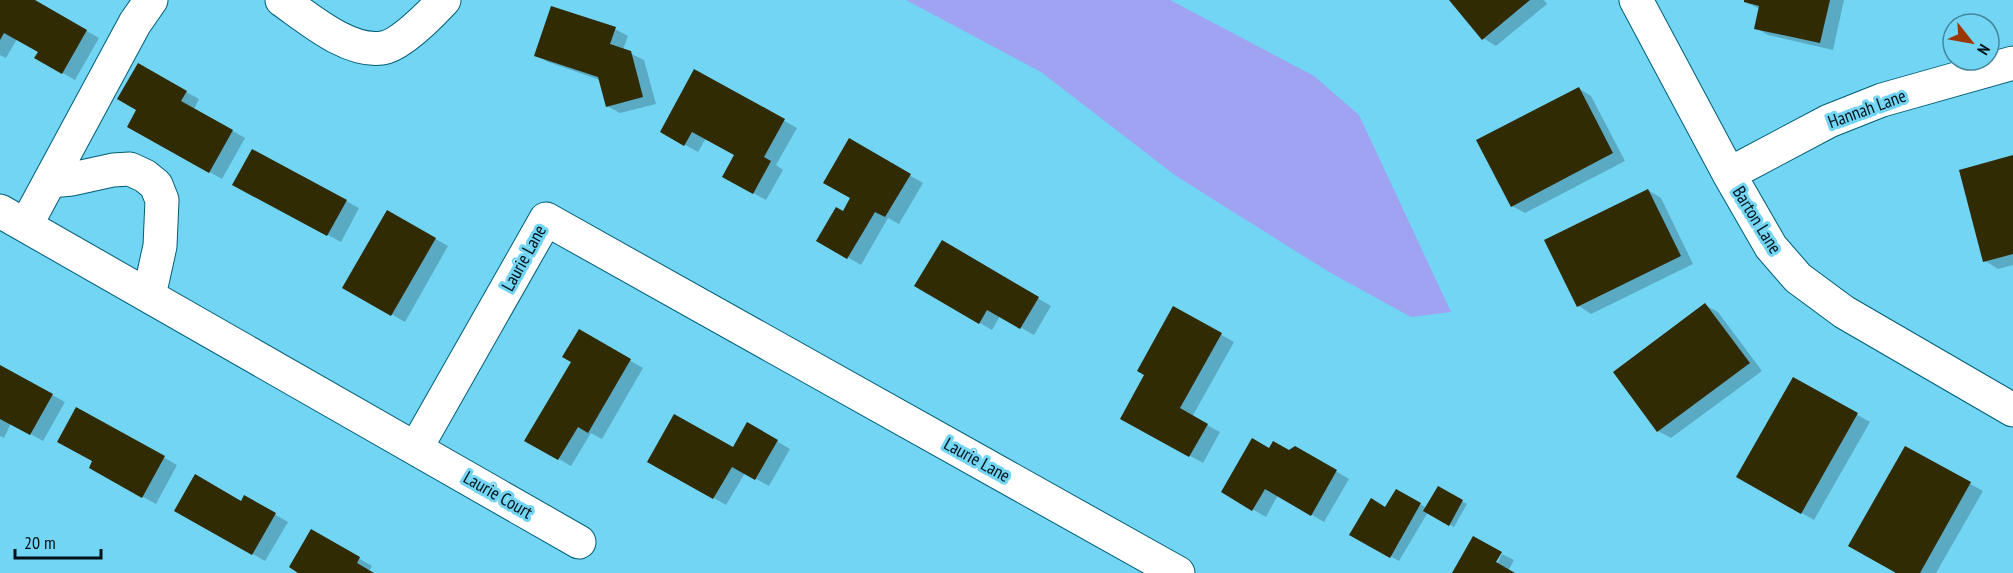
<svg xmlns="http://www.w3.org/2000/svg" width="2013" height="573" viewBox="0 0 2013 573" font-family="'PT Sans Narrow',sans-serif">
  <rect width="100%" height="100%" fill="#72d5f4"/>
  <path fill="#9fa3f2" d="M 906,0 L 1170,0 L 1314,76 L 1359,115 L 1451,312 L 1411,317 L 1329,272 L 1176,176 L 1041,72 Z"/>
  <path fill="#0003" d="M 0,0 L 32,0 L 99,38 L 75,80 L 36,58 L 40,52 L 17,39 L 6,58 L 0,55 Z
    M 1451,0 L 1544,0 L 1547,4 L 1496,46 L 1483,38 Z
    M 1746,0 L 1844,0 L 1833,50 L 1768,35 L 1756,28 L 1760,9 L 1745,2 Z
    M 615,29 L 628,36 L 623,50 L 644,60 L 656,104 L 620,113 L 607,106 L 600,80 L 548,62 L 536,55 Z
    M 138,65 L 199,99 L 194,109 L 245,138 L 222,179 L 129,126 L 138,110 Z
    M 695,71 L 797,128 L 776,165 L 783,170 L 766,200 L 724,177 L 736,155 L 706,138 L 698,152 L 662,132 Z
    M 1578,88 L 1591,96 L 1625,161 L 1525,213 L 1512,206 Z
    M 849,140 L 923,183 L 899,224 L 888,218 L 861,265 L 818,240 L 844,213 L 852,198 Z
    M 2013,157 L 2013,265 L 1998,269 L 1985,261 Z
    M 1648,190 L 1661,198 L 1693,264 L 1591,314 L 1579,306 L 1546,241 Z
    M 247,192 L 346,201 L 359,208 L 341,242 Z
    M 388,212 L 448,246 L 405,322 L 345,288 Z
    M 942,242 L 1051,306 L 1034,335 L 1000,316 L 992,330 L 916,286 Z
    M 1705,305 L 1718,312 L 1762,371 L 1671,438 L 1658,431 Z
    M 1174,308 L 1234,342 L 1192,417 L 1220,432 L 1203,463 L 1122,418 L 1146,375 Z
    M 579,331 L 643,368 L 602,439 L 591,433 L 571,466 L 526,440 L 573,361 Z
    M 0,366 L 65,402 L 43,441 L 11,423 L 4,438 L 0,436 Z
    M 1794,379 L 1870,422 L 1814,520 L 1738,477 Z
    M 77,409 L 177,465 L 156,504 L 91,468 L 94,461 Z
    M 748,424 L 790,449 L 769,486 L 745,473 L 726,505 L 649,461 L 733,449 Z
    M 1295,447 L 1349,479 L 1324,522 L 1278,495 L 1266,517 L 1223,492 L 1269,450 L 1289,452 Z
    M 1906,448 L 1983,491 L 1936,573 L 1899,573 Z
    M 1439,488 L 1467,504 L 1454,527 L 1428,512 L 1399,561 L 1351,534 L 1386,509 L 1396,491 L 1427,508 Z
    M 245,497 L 288,522 L 265,561 L 176,510 L 242,503 Z
    M 312,531 L 372,566 L 369,571 L 371,573 L 301,573 Z
    M 1502,554 L 1514,560 L 1508,571 L 1512,573 L 1454,573 L 1491,568 L 1494,570 Z"/>
  <path fill="#312b03" d="M 0,0 L 35,0 L 87,30 L 62,74 L 34,58 L 38,52 L 4,33 L 0,40 Z
    M 1449,0 L 1530,0 L 1482,40 Z
    M 1744,0 L 1830,0 L 1820,43 L 1754,29 L 1759,6 L 1744,2 Z
    M 551,6 L 616,27 L 610,44 L 631,51 L 643,97 L 606,107 L 598,77 L 534,56 Z
    M 138,63 L 187,91 L 181,101 L 233,130 L 209,173 L 127,127 L 136,110 L 117,99 Z
    M 694,69 L 785,119 L 764,157 L 771,161 L 753,194 L 722,177 L 734,155 L 692,132 L 684,146 L 660,132 Z
    M 1579,87 L 1613,153 L 1511,207 L 1476,140 Z
    M 849,138 L 911,174 L 885,217 L 875,212 L 847,259 L 816,241 L 836,207 L 843,211 L 850,198 L 823,183 Z
    M 252,149 L 347,200 L 327,236 L 232,185 Z
    M 2013,155 L 2013,254 L 1983,262 L 1959,170 Z
    M 1648,189 L 1681,256 L 1577,307 L 1544,240 Z
    M 387,210 L 436,238 L 391,316 L 342,288 Z
    M 942,240 L 1039,297 L 1020,329 L 987,310 L 979,324 L 914,286 Z
    M 1705,303 L 1750,363 L 1657,432 L 1613,372 Z
    M 1173,306 L 1222,333 L 1180,408 L 1208,424 L 1189,457 L 1120,419 L 1144,375 L 1137,371 Z
    M 579,329 L 631,359 L 588,433 L 578,427 L 558,460 L 524,441 L 571,362 L 562,357 Z
    M 0,365 L 53,394 L 30,435 L 0,419 Z
    M 1793,377 L 1858,413 L 1801,514 L 1736,477 Z
    M 76,407 L 165,456 L 142,498 L 89,468 L 92,461 L 57,442 Z
    M 674,414 L 733,447 L 747,422 L 778,440 L 755,480 L 732,467 L 713,499 L 647,462 Z
    M 1252,438 L 1269,448 L 1273,441 L 1289,450 L 1295,446 L 1337,470 L 1311,516 L 1265,489 L 1252,511 L 1221,492 Z
    M 1905,446 L 1971,482 L 1920,573 L 1896,573 L 1848,546 Z
    M 195,474 L 241,501 L 244,495 L 276,513 L 252,555 L 174,511 Z
    M 1438,486 L 1463,500 L 1449,526 L 1423,511 Z
    M 1396,489 L 1421,503 L 1390,558 L 1349,535 L 1371,498 L 1385,507 Z
    M 311,529 L 360,557 L 357,563 L 374,573 L 298,573 L 289,567 Z
    M 1473,536 L 1502,552 L 1496,562 L 1515,573 L 1452,573 Z"/>
  <g fill="none" stroke-linecap="round" stroke-linejoin="round">
    <g stroke="#015e74" stroke-width="35">
      <path id="minor" d="M 282,0 C 308,18 348,53 382,48 C 400,46 431,14 444,0
        M 1636,0 L 1729,174 L 1771,247 L 1798,278 L 1844,312 L 2013,410
        M 1729,174 L 1829,121 L 1882,100 L 2013,63
        M 50,181 L 72,179 L 113,170 L 130,169 L 145,176 L 156,185 L 162,200 L 160,246 L 149,296
        M 0,211 L 579,542
        M 26,225 L 135,23 L 151,0
        M 416,448 L 546,219 L 1178,573"/>
    </g>
    <use href="#minor" stroke="#fff" stroke-width="33"/>
  </g>
  <g text-anchor="middle" stroke-width="6" stroke-linejoin="round" paint-order="stroke">
    <g font-size="18" fill="#001118" stroke="#72d5f4">
      <text transform="translate(1867 109) rotate(-20)" y="6">Hannah Lane</text>
      <text transform="translate(1757 220) rotate(58)" y="6">Barton Lane</text>
      <text transform="translate(524 258) rotate(-61)" y="6">Laurie Lane</text>
      <text transform="translate(977 460) rotate(29)" y="6">Laurie Lane</text>
      <text transform="translate(498 495) rotate(30)" y="6">Laurie Court</text>
    </g>
  </g>
  <g transform="translate(1971 42) rotate(121)"><circle r="28" fill="#72d5f4" stroke="#44879c" stroke-width="1.5"/>
  <path d="M0-4.5L10 22L0 15L-10 22Z" fill="#9c3704"/>
  <text y="-9" font-size="16" font-weight="bold" text-anchor="middle" fill="#001118">N</text>
  </g>
  <path d="M15 549v9h86v-9" fill="none" stroke="#001118" stroke-width="3"/>
  <text x="24" y="549" font-size="18" fill="#001118" stroke="#72d5f4" stroke-width="4.5" paint-order="stroke">20 m</text>
</svg>
